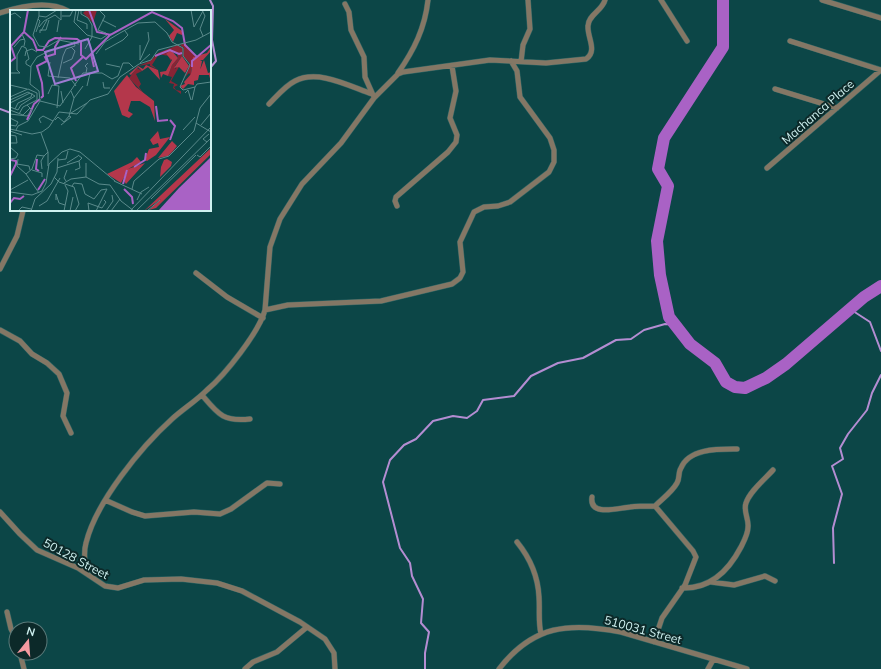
<svg xmlns="http://www.w3.org/2000/svg" width="881" height="669" viewBox="0 0 881 669" font-family="Mulish,sans-serif">
  <rect width="100%" height="100%" fill="#0c4647"/>
  <g fill="none" stroke-linecap="round" stroke-linejoin="round">
    <path stroke="#b48dd2" stroke-width="2" d="M 210,68 L 216,61 L 212,40 L 213,6 L 210,0
      M 0,109 L 11,113
      M 850,309 L 870,322 L 881,351
      M 834,563 L 833,528 L 842,494 L 832,466 L 843,459 L 840,448 L 848,434 L 867,410 L 872,393 L 881,375
      M 425,669 L 425,653 L 429,632 L 421,623 L 423,599 L 412,576 L 410,563 L 400,548 L 383,482 L 390,460 L 404,445 L 416,439 L 433,421 L 453,416 L 467,418 L 477,411 L 483,400 L 514,396 L 531,376 L 558,363 L 583,358 L 616,340 L 631,339 L 644,330 L 665,324 L 676,325"/>
    <path stroke="#a962c5" stroke-width="12" d="M 723,0 L 723,47 L 664,138 L 658,169 L 668,186 L 657,241 L 660,275 L 669,317 L 690,344 L 715,363 L 726,382 L 735,387 L 745,388 L 766,378 L 786,364 L 864,297 L 881,286"/>
    <g stroke="#2f6565" stroke-width="6">
      <path id="minor" d="M 661,0 L 687,41
        M 822,0 L 881,18
        M 345,4 L 349,12 L 351,30 L 364,57 L 365,77 L 373,95
        M 0,13 C 21,6 48,0 68,11
        M 790,41 L 881,70
        M 521,62 L 523,45 L 530,29 L 528,0
        M 398,73 C 414,50 425,28 428,0
        M 775,89 L 837,108
        M 269,104 C 277,96 285,86 295,81 C 318,69 349,86 372,94
        M 767,168 L 881,70
        M 397,206 L 395,201 L 396,197 L 448,152 L 456,142 L 457,135 L 450,118 L 456,91 L 452,66
        M 0,269 L 17,236 L 23,211
        M 196,273 L 227,297 L 263,318
        M 265,310 L 288,305 L 381,301 L 452,284 L 460,278 L 463,272 L 460,242 L 474,212 L 484,207 L 498,206 L 510,202 L 549,172 L 554,162 L 554,150 L 550,138 L 520,97 L 517,71 L 511,61
        M 0,330 L 20,341 L 32,354 L 47,363 L 59,374 L 67,393 L 63,416 L 71,433
        M 202,395 C 218,414 223,422 250,419
        M 592,497 C 589,517 618,508 630,507 C 638,506 647,506 655,506
        M 105,500 L 132,512 L 145,516 L 194,512 L 220,514 L 231,509 L 267,483 L 280,484
        M 0,512 L 20,534 L 37,550 L 78,568 L 105,586 L 118,588 L 144,580 L 181,579 L 217,583 L 242,591 L 300,622 L 325,639 L 334,653 L 335,669
        M 517,542 C 530,558 538,576 539,597 C 540,610 538,621 541,634
        M 86,573 C 85,563 83,553 86,543 C 96,502 141,447 172,419 C 183,409 196,401 207,390 C 225,375 259,332 265,310 L 270,247 L 280,219 L 302,184 L 341,143 L 374,98 L 398,74 L 403,72 L 490,60 L 546,63 L 586,59 C 598,51 587,37 588,26 C 588,15 602,11 605,0
        M 711,582 L 734,585 L 765,576 L 775,581
        M 682,588 C 710,589 729,570 741,547 C 744,541 748,534 748,527 C 749,519 743,511 746,503 C 750,491 765,479 773,470
        M 7,612 L 11,629 L 16,639
        M 654,642 L 662,618 L 685,585 L 696,557 L 693,551 L 655,506 C 662,499 672,492 677,483 C 680,478 678,472 681,468 C 689,448 719,449 737,449
        M 20,653 L 24,669
        M 245,669 L 253,662 L 277,652 L 307,627
        M 499,669 C 533,625 569,622 621,632 L 747,669
        M 708,669 L 713,660"/>
    </g>
    <use href="#minor" stroke="#847765" stroke-width="5"/>
  </g>
  <g text-anchor="middle" stroke-width="4" stroke-linejoin="round" paint-order="stroke">
    <g font-size="12" fill="#cff1f0" stroke="#0c2929">
      <text transform="translate(818 112) rotate(-41)" y="4">Machanca Place</text>
      <text transform="translate(76 559) rotate(28)" y="4">50128 Street</text>
      <text transform="translate(643 630) rotate(15)" y="4">510031 Street</text>
    </g>
  </g>
  <g transform="translate(10 10)">
    <rect width="201" height="201" fill="#0c4647"/>
    <path d="M 76,0 L 87,0 L 83,13 L 73,3 ZM 175,33 L 185,47 L 181,61 L 183,68 L 179,63 L 175,67 L 180,53 L 173,46 L 174,38 L 170,35 ZM 168,35 L 173,39 L 172,46 L 165,56 L 165,59 L 167,57 L 169,57 L 161,71 L 168,75 L 164,77 L 166,80 L 171,81 L 171,84 L 163,78 L 164,74 L 159,73 L 162,67 L 158,66 L 162,55 L 168,48 L 167,44 L 162,41 L 156,45 L 161,47 L 161,51 L 158,46 L 149,44 L 142,55 L 147,59 L 140,56 L 140,54 L 128,56 L 140,51 L 148,43 ZM 127,58 L 132,61 L 126,64 L 131,74 L 129,77 L 134,84 L 119,68 Z" fill="#882435"/>
    <path d="M 155,9 L 172,21 L 172,25 L 167,23 L 163,32 L 159,26 L 164,20 ZM 201,37 L 201,41 L 193,50 L 190,50 L 192,51 L 188,70 L 184,71 L 184,75 L 178,74 L 173,79 L 170,76 L 175,74 L 174,72 L 181,64 L 183,47 L 197,43 ZM 161,40 L 168,48 L 162,55 L 158,66 L 153,64 L 151,68 L 150,62 L 156,61 L 162,50 L 156,44 ZM 172,46 L 179,56 L 175,63 L 169,57 L 164,58 ZM 194,50 L 198,63 L 201,62 L 201,72 L 199,65 L 188,65 ZM 136,55 L 148,60 L 150,70 L 138,57 L 132,61 L 128,57 L 121,65 L 119,64 L 128,56 L 133,59 ZM 117,65 L 126,77 L 144,91 L 145,111 L 140,97 L 130,91 L 121,91 L 118,101 L 123,104 L 119,108 L 112,105 L 104,81 ZM 148,121 L 150,129 L 160,127 L 146,145 L 137,151 L 135,150 L 139,139 L 149,137 L 148,133 L 143,135 L 140,130 ZM 162,131 L 167,136 L 163,141 L 158,146 L 148,148 ZM 201,138 L 201,144 L 146,198 L 139,200 L 151,189 L 134,201 ZM 127,147 L 131,152 L 118,159 L 135,153 L 116,174 L 114,171 L 118,160 L 111,173 L 97,164 L 122,152 ZM 157,149 L 162,152 L 161,156 L 150,167 L 151,157 L 154,150 Z" fill="#b4374b"/>
    <path d="M 201,147 L 201,201 L 148,201 L 169,178 Z" fill="#a962c5"/>
    <path fill="none" stroke="#a962c5" stroke-width="2" d="M 18,0 L 14,22 L 23,30 L 27,40 L 33,40 L 39,31 L 45,28 L 67,29 L 71,32 L 71,45 L 76,49 L 100,25 L 142,2 L 163,11 L 172,18 L 175,35 L 187,47 L 201,35M 79,0 L 87,22 L 101,25M 81,44 L 84,57M 145,46 L 160,40 L 169,44 L 172,43M 0,52 L 5,48 L 1,36 L 14,22M 182,57 L 182,51 L 187,47M 66,71 L 61,58 L 73,47M 31,88 L 33,86 L 32,73 L 27,56 L 37,51 L 35,47 L 45,44 L 45,37 L 51,27M 146,96 L 148,111 L 158,110M 17,110 L 24,94 L 30,89M 160,130 L 165,116 L 160,110M 27,149 L 26,159 L 29,161M 124,157 L 135,150 L 136,143M 0,166 L 6,154 L 6,151 L 1,150M 113,174 L 117,160M 114,179 L 122,187 L 123,194M 28,180 L 35,169M 0,193 L 4,188 L 10,189 L 14,186"/>
    <path fill="none" stroke="#5a8a8b" stroke-width="1" d="M 29,0 L 29,6 L 36,7 L 47,0M 66,0 L 64,12 L 77,25 L 91,29 L 97,25M 69,0 L 67,10 L 77,14 L 77,19M 71,0 L 71,4 L 78,8 L 82,15 L 82,27 L 75,39M 89,0 L 95,6 L 88,20 L 96,23M 181,0 L 184,17 L 193,1M 192,0 L 195,6 L 190,19 L 193,26M 0,5 L 5,3 L 11,8M 29,6 L 23,25 L 29,36 L 37,37 L 49,30 L 69,34M 52,6 L 60,6 L 63,0M 92,10 L 106,17M 29,17 L 34,11 L 45,5 L 51,10 L 51,0M 31,21 L 37,10M 26,22 L 30,11 L 28,9M 47,22 L 49,10M 30,23 L 30,20 L 36,20 L 39,10M 12,24 L 15,31 L 14,36M 130,35 L 130,50M 4,37 L 10,30 L 15,29M 95,40 L 113,30 L 118,25 L 115,21M 86,44 L 95,32 L 110,23 L 128,13 L 145,12 L 157,23 L 162,32 L 173,38 L 173,46 L 180,55 L 170,77 L 173,80 L 185,77M 15,46 L 16,41 L 22,39 L 27,42M 130,50 L 139,30 L 138,22M 40,52 L 38,66 L 60,68 L 66,76M 53,53 L 62,49 L 65,41 L 61,37M 130,53 L 140,44M 96,54 L 110,57M 0,63 L 10,63 L 7,60 L 7,45 L 12,36 L 16,38 L 19,49 L 16,51 L 16,54 L 21,57M 76,63 L 77,58 L 75,56 L 78,53M 48,68 L 53,46 L 56,39 L 65,36 L 64,31M 93,72 L 94,78 L 100,78M 0,75 L 17,79M 77,76 L 80,63M 185,77 L 187,74 L 201,72M 51,81 L 53,93M 175,83 L 178,80 L 181,90M 38,84 L 42,75 L 49,76 L 47,98M 0,87 L 18,79 L 27,83 L 27,90 L 13,97 L 9,104M 64,88 L 73,76M 0,90 L 18,82 L 25,86 L 11,95 L 8,100 L 0,97M 182,90 L 185,77M 30,91 L 50,96 L 73,63 L 92,63 L 102,69 L 108,66 L 113,53 L 119,53 L 124,58M 0,93 L 20,83M 5,99 L 8,93 L 21,87 L 22,83M 0,100 L 13,105 L 20,98M 61,103 L 77,93M 0,104 L 17,106 L 22,100 L 17,95M 0,108 L 8,112 L 6,116 L 0,115M 45,110 L 48,107 L 54,112 L 59,106 L 64,88 L 61,81M 31,113 L 29,109 L 33,106 L 43,111M 186,113 L 201,122M 51,115 L 61,107 L 59,106M 191,115 L 201,103M 0,119 L 22,124 L 32,122 L 39,117 L 49,102 L 67,104 L 80,90 L 98,84 L 110,67 L 129,54 L 141,50 L 148,40 L 186,30 L 201,22M 6,120 L 8,116 L 18,111 L 30,91 L 29,81 L 20,74 L 21,56 L 27,47 L 39,41M 173,120 L 185,107M 0,121 L 12,125M 31,123 L 38,142 L 38,156M 0,125 L 6,126 L 7,133 L 0,133M 197,132 L 193,129 L 199,124M 0,137 L 8,144 L 6,148 L 0,149M 187,145 L 190,147 L 201,136M 8,149 L 7,156 L 16,164M 48,150 L 56,149 L 58,141M 57,153 L 68,146M 7,154 L 19,156 L 20,160M 47,158 L 69,151 L 72,148 L 68,145M 32,159 L 31,151 L 34,146M 22,160 L 32,163 L 32,167M 65,160 L 70,158 L 69,151M 44,167 L 49,172 L 64,177 L 69,194 L 65,201M 76,167 L 76,153M 56,171 L 54,168 L 57,160M 104,171 L 132,184M 54,173 L 61,169 L 76,167 L 89,174 L 100,175 L 111,191 L 124,201M 62,176 L 64,173 L 72,174 L 75,184 L 84,189 L 91,180 L 97,179 L 86,201M 122,179 L 124,171 L 149,149 L 159,146 L 184,121 L 190,98 L 201,84M 0,180 L 18,170M 0,182 L 22,185 L 32,181 L 36,173 L 39,154 L 52,142 L 60,139 L 70,142 L 105,171M 29,183 L 16,164 L 22,159 L 27,145 L 34,146 L 38,142M 141,189 L 186,145M 46,190 L 46,184 L 49,193 L 55,195M 127,190 L 131,182 L 139,177M 29,196 L 37,191 L 50,168M 8,201 L 12,197 L 21,199M 21,201 L 25,189 L 41,174 L 47,162 L 48,148M 54,201 L 58,181 L 55,175M 60,201 L 63,187M 79,201 L 78,193 L 92,198 L 96,192 L 94,190M 96,201 L 103,191 L 102,185M 101,201 L 110,189M 120,201 L 201,117M 126,201 L 201,128M 137,201 L 150,190"/>
    <path fill="#9d7bd3" fill-opacity="0.15" stroke="#9d7bd3" stroke-width="2" d="M 78,29 L 88,61 L 45,74 L 35,42 Z"/>
    <rect width="201" height="201" fill="none" stroke="#cff1f0" stroke-width="2"/>
  </g>
  <g transform="translate(28 641) rotate(17)"><circle r="19" fill="#0c2929" stroke="#5a7979"/>
  <path d="M0-3L7 15L0 10L-7 15Z" fill="#f49aa0"/>
  <text y="-6" font-size="11" font-weight="bold" text-anchor="middle" fill="#cff1f0">N</text>
  </g>
</svg>
